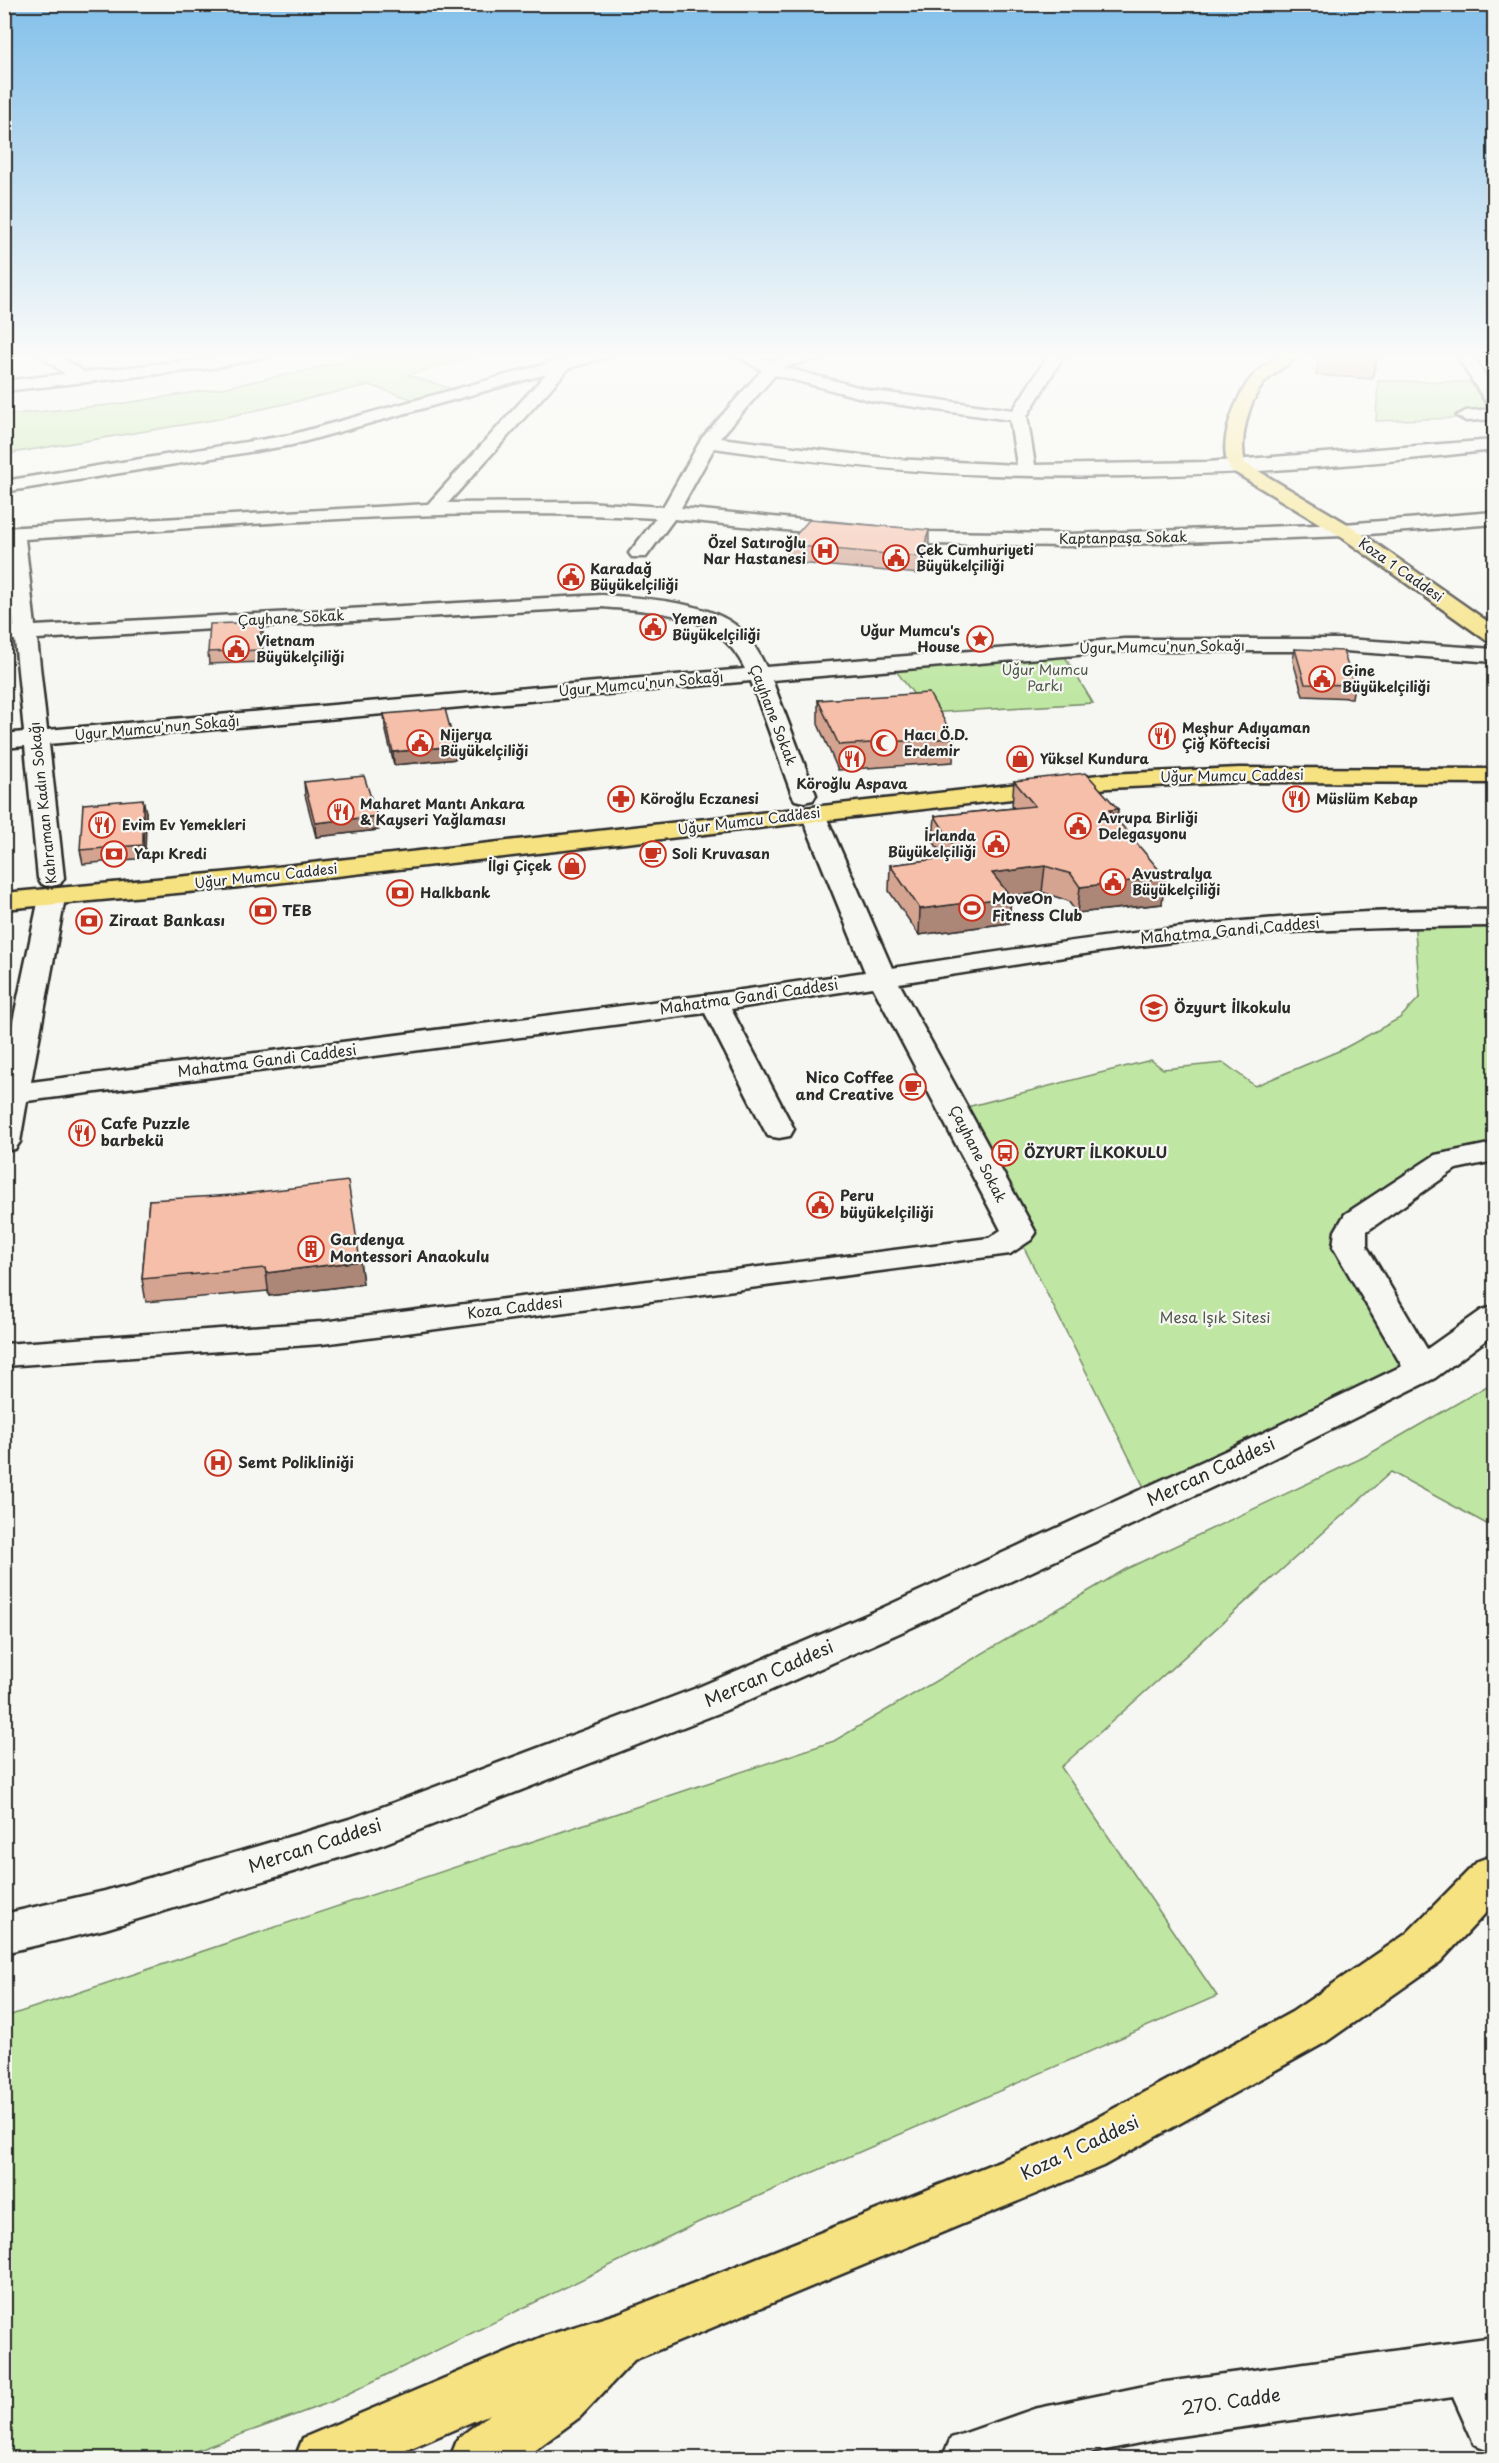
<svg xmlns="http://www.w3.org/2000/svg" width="1499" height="2463" viewBox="0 0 1499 2463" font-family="'Playpen Sans',sans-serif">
  <rect width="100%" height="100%" fill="#f6f6f2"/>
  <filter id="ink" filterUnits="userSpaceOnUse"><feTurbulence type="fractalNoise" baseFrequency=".0167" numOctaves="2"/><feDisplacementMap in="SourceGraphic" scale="12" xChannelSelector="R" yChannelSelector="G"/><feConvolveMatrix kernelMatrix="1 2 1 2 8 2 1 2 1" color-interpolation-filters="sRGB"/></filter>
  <g filter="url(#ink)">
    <path fill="#bfe7a3" stroke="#758967" stroke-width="1.5" d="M 375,352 L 490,352 L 407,375 L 465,393 L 426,404 L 369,385 L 213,420 L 5,454 L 5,415 L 119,404 L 222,388 L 317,368 Z
      M 1378,381 L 1470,382 L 1491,412 L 1455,414 L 1455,418 L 1376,421 Z
      M 1061,650 L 1093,703 L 928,713 L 890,663 Z
      M 1414,918 L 1494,918 L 1494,1152 L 1446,1162 L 1351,1231 L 1422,1370 L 1151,1501 L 955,1110 L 1151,1060 L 1163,1069 L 1224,1063 L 1255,1086 L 1341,1050 L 1400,1018 L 1420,997 Z
      M 1494,1382 L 1494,1528 L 1391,1472 L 1061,1767 L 1217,1996 L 699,2222 L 331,2402 L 176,2458 L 5,2458 L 5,2017 L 834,1741 L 1126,1569 L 1364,1457 Z"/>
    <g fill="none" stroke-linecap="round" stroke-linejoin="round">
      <g stroke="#2b2b2b" stroke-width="5">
        <path id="minor" d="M 36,352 L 55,352 L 84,372 L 213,358 L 242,352 L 274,352 L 272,355 L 213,368 L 4,391 L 4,381 L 65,374 Z
          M 589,352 L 615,352 L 613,355 L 569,368 L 448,503 L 587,502 L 663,507 L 702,438 L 762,370 L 728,352 L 749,352 L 768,361 L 805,352 L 834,352 L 832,355 L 783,367 L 873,391 L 1013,410 L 1050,352 L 1066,352 L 1027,416 L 1035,465 L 1207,462 L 1494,440 L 1494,450 C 1328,469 1160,481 993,475 C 899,472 806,461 714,448 L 681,508 L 925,532 L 1071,534 L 1344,524 L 1494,512 L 1494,524 L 1344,536 L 1071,546 L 925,544 L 674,519 L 646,557 L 632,557 L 629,553 L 656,518 C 446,505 235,526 25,539 L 35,626 L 602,595 C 641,598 710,601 740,629 C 751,639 759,653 766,667 L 1125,639 L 1345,639 L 1494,649 L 1494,662 L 1345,651 L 1125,651 L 772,680 L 816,795 L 813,800 L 804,802 L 795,800 L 792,795 L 751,681 L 49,744 L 64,878 L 60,884 L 51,886 L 42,884 L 38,878 L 25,746 L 4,748 L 4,734 L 24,732 L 15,640 L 4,640 L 4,628 L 14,627 L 4,528 L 428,504 L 546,374 L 292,445 L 4,492 L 4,481 L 290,435 ZM 775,375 L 873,401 L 1010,420 L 1017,465 L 893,459 L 720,438 ZM 602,607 C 658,612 718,611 745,669 L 47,730 L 37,639 Z
          M 1454,352 L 1470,352 L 1494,389 L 1494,406 L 1488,405 Z
          M 1494,409 L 1494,419 L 1466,421 L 1457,416 L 1466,411 Z
          M 813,807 L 822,809 L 825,814 L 892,968 C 1091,937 1291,907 1494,910 L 1494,926 C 1374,927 1252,931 1132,947 C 1054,958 977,971 899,983 L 1036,1233 L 1031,1240 L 1010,1254 L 322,1344 L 4,1366 L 4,1344 L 322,1322 L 989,1238 L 1001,1230 L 873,987 L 731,1009 L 794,1129 L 790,1136 L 779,1138 L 768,1136 L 764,1129 L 705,1013 L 27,1101 L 20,1142 L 15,1149 L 4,1151 L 4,1064 L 39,898 L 43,892 L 52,890 L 61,892 L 65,898 L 31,1082 L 714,994 L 865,972 L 801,814 L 804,809 Z
          M 1494,1143 L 1494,1161 L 1456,1169 L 1367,1231 L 1367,1247 L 1427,1349 L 1482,1310 L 1494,1307 L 1494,1334 L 1435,1378 L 1262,1464 L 906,1630 L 724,1711 L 378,1846 L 105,1929 L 4,1953 L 4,1914 L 105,1891 L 353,1818 L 694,1689 L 878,1610 L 1236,1446 L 1402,1366 L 1333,1247 L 1335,1231 L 1345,1214 L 1435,1155 Z
          M 1494,2337 L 1494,2452 L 1474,2444 L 1453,2397 L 1159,2439 L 1066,2458 L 942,2458 L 951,2438 L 1034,2409 L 1159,2383 Z"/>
      </g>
      <g stroke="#2b2b2b" stroke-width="5">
        <path id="major" d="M 1283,352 L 1300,352 C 1290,365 1275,371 1264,383 C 1248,402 1239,440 1245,463 L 1351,526 L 1494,626 L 1494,641 L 1486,640 L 1337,534 L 1231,470 C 1215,447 1236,395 1253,376 C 1261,367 1273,360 1283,352 Z
          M 1239,768 L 1494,769 L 1494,783 L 1239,782 L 1108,788 L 231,888 L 4,909 L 4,893 L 231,872 L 1108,774 Z
          M 1494,1855 L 1494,1904 L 1440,1962 L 1326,2042 L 1103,2166 L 634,2360 L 580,2417 L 524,2458 L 450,2458 L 458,2438 L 490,2414 L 388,2458 L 295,2458 L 303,2438 L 542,2337 L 619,2313 L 1067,2134 L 1292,2012 L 1406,1934 L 1478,1861 Z"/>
      </g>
      <use href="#minor" fill="#f6f6f2" fill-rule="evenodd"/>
      <use href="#major" fill="#f6e281" fill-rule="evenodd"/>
    </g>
    <path fill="#d4a491" stroke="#2b2b2b" stroke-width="1.5" d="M 1319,352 L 1379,352 L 1372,379 L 1316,375 Z
      M 787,545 L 929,546 L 920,574 L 787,562 Z
      M 263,633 L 262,662 L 209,664 L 208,652 Z
      M 1295,649 L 1354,685 L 1352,698 L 1303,696 L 1293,661 Z
      M 818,700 L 954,738 L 953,762 L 838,770 L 818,724 Z
      M 384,714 L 457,759 L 394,765 L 385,727 Z
      M 1014,781 L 1118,809 L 1117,819 L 1162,904 L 1077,913 L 1068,901 L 1042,892 L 1011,897 L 1009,923 L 919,935 L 889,891 L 890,865 L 944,858 L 933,841 L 935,816 L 1014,808 L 1012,806 Z
      M 304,782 L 378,830 L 316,837 L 305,795 Z
      M 146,812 L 145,858 L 83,864 L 80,850 Z
      M 149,1200 L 360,1261 L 363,1284 L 269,1296 L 268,1291 L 146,1302 L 142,1279 Z"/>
    <path fill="#ac8676" stroke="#2b2b2b" stroke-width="1.5" d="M 1377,352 L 1379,352 L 1372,379 L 1375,358 Z
      M 929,530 L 929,546 L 920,574 L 921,557 Z
      M 261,622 L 263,633 L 262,662 L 260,650 Z
      M 455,746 L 457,759 L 394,765 L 393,752 Z
      M 143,799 L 146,812 L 145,858 L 143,845 Z
      M 1118,809 L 1115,835 L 1109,810 Z
      M 377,816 L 378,830 L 316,837 L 315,823 Z
      M 1045,866 L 1042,892 L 990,899 L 992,873 Z
      M 1165,877 L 1162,904 L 1077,913 L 1080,887 Z
      M 1011,897 L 1009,923 L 919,935 L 920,909 Z
      M 360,1261 L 363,1284 L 269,1296 L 266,1273 Z"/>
    <path fill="#f6bfa9" stroke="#2b2b2b" stroke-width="1.5" d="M 1319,352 L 1377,352 L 1375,358 L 1319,354 Z
      M 809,520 L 929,530 L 921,557 L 787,545 Z
      M 261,622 L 260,650 L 208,652 L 210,624 Z
      M 1295,649 L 1343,651 L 1354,685 L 1305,684 Z
      M 929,693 L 954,738 L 839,745 L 818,700 Z
      M 445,709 L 455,746 L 393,752 L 384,714 Z
      M 1086,773 L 1118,809 L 1109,810 L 1165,877 L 1080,887 L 1071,874 L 1045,866 L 992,873 L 1011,897 L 920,909 L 890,865 L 960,856 L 935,816 L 1035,806 L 1014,781 Z
      M 364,776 L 377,816 L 315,823 L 304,782 Z
      M 143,799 L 143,845 L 80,850 L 83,804 Z
      M 348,1181 L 360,1261 L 266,1273 L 265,1268 L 142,1279 L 149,1200 L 234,1195 Z"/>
  </g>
  <linearGradient id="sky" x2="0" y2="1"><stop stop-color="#83c0ea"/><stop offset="0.51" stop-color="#fbfbf9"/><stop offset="1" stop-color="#fbfbf9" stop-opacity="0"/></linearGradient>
  <rect width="1499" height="697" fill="url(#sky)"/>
  <defs>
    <g id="hospital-ring" transform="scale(1.35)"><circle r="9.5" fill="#f6f6f2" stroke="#c8321e" stroke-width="1.5"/><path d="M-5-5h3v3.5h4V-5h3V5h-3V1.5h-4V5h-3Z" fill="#c8321e"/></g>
    <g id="civic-ring" transform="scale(1.35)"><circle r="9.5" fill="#f6f6f2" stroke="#c8321e" stroke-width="1.5"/><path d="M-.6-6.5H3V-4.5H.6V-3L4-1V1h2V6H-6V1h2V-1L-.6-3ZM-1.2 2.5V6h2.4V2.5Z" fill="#c8321e"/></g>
    <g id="sight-ring" transform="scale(1.35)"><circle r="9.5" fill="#f6f6f2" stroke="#c8321e" stroke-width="1.5"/><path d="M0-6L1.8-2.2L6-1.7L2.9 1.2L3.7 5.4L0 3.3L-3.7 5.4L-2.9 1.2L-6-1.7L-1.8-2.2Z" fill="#c8321e"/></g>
    <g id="restaurant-ring" transform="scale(1.35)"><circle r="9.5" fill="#f6f6f2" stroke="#c8321e" stroke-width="1.5"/><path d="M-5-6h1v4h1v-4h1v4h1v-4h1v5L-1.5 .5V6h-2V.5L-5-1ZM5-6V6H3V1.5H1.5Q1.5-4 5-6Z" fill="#c8321e"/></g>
    <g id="mosque-ring" transform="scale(1.35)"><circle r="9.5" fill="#f6f6f2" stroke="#c8321e" stroke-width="1.5"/><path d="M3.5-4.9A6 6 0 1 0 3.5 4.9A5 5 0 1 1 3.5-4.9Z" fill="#c8321e"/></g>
    <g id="shop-ring" transform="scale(1.35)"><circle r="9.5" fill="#f6f6f2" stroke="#c8321e" stroke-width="1.5"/><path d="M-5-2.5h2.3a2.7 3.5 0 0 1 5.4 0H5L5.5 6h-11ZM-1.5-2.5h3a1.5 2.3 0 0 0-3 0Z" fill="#c8321e"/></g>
    <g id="pharmacy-ring" transform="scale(1.35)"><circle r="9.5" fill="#f6f6f2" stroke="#c8321e" stroke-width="1.5"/><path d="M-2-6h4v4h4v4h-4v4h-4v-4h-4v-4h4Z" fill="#c8321e"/></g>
    <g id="bank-ring" transform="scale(1.35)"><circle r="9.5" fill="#f6f6f2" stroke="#c8321e" stroke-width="1.5"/><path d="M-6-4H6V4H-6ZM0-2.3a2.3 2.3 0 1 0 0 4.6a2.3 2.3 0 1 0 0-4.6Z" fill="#c8321e"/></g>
    <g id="cafe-ring" transform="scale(1.35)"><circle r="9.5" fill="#f6f6f2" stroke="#c8321e" stroke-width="1.5"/><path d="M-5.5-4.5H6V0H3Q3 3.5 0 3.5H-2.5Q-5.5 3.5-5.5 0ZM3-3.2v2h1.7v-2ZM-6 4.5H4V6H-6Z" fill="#c8321e"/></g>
    <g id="stadium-ring" transform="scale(1.35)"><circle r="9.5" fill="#f6f6f2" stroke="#c8321e" stroke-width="1.5"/><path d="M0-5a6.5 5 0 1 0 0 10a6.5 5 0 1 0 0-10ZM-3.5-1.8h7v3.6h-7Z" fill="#c8321e"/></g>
    <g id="school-ring" transform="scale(1.35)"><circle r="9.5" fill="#f6f6f2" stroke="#c8321e" stroke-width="1.5"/><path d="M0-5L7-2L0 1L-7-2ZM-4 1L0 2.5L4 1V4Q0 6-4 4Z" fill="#c8321e"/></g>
    <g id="bus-ring" transform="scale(1.35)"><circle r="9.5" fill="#f6f6f2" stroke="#c8321e" stroke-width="1.5"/><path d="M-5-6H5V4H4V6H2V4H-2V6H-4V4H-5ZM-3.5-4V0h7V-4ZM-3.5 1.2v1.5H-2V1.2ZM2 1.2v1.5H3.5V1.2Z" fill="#c8321e"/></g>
    <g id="building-ring" transform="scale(1.35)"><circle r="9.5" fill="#f6f6f2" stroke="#c8321e" stroke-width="1.5"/><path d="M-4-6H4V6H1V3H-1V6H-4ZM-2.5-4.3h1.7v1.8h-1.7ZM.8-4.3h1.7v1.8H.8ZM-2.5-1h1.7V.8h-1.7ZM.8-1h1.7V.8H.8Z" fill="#c8321e"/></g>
  </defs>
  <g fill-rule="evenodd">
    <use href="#hospital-ring" x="825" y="551"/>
    <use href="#civic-ring" x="896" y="558"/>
    <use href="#civic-ring" x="571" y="577"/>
    <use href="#civic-ring" x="653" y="627"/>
    <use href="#sight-ring" x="980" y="639"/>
    <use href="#civic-ring" x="236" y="649"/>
    <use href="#civic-ring" x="1322" y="679"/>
    <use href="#restaurant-ring" x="1162" y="736"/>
    <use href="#civic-ring" x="420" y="743"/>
    <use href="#mosque-ring" x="884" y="743"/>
    <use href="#restaurant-ring" x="852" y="759"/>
    <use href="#shop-ring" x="1020" y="759"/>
    <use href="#pharmacy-ring" x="621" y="799"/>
    <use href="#restaurant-ring" x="1296" y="799"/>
    <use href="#restaurant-ring" x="341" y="812"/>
    <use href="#restaurant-ring" x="102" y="825"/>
    <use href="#civic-ring" x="1078" y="826"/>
    <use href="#civic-ring" x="996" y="844"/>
    <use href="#bank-ring" x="114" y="854"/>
    <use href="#cafe-ring" x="653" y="854"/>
    <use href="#shop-ring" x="572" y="866"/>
    <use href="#civic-ring" x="1113" y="882"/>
    <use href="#bank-ring" x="400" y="893"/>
    <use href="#stadium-ring" x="972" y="908"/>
    <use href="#bank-ring" x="263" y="911"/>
    <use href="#bank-ring" x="89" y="921"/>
    <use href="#school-ring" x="1154" y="1008"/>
    <use href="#cafe-ring" x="913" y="1087"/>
    <use href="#restaurant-ring" x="82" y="1133"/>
    <use href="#bus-ring" x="1005" y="1153"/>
    <use href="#civic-ring" x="820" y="1205"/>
    <use href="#building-ring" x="311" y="1249"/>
    <use href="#hospital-ring" x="218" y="1463"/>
  </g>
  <g text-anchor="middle" stroke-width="4.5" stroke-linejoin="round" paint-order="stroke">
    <g font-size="14" fill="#2b2b2b" stroke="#f6f6f2">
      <text transform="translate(1123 538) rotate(-1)" y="5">Kaptanpaşa Sokak</text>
      <text transform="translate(1401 570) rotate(35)" y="5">Koza 1 Caddesi</text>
      <text transform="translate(291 618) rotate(-3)" y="5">Çayhane Sokak</text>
      <text transform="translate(1162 647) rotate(-1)" y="5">Ugur Mumcu'nun Sokağı</text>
      <text transform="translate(641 684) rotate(-5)" y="5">Ugur Mumcu'nun Sokağı</text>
      <text transform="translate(773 715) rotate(69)" y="5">Çayhane Sokak</text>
      <text transform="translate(157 728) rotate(-5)" y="5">Ugur Mumcu'nun Sokağı</text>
      <text transform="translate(1232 776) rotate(-1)" y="5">Uğur Mumcu Caddesi</text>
      <text transform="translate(43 803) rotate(-96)" y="5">Kahraman Kadın Sokağı</text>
      <text transform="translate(749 821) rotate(-7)" y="5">Uğur Mumcu Caddesi</text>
      <text transform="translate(266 876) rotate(-6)" y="5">Uğur Mumcu Caddesi</text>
      <text transform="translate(978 1154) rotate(63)" y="5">Çayhane Sokak</text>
    </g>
    <g font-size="14" font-weight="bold" fill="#2b2b2b" stroke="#f6f6f2" text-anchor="start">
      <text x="806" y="548" text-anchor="end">Özel Satıroğlu<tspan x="806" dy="16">Nar Hastanesi</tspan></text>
      <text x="916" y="555">Çek Cumhuriyeti<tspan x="916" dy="16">Büyükelçiliği</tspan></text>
      <text x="590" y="574">Karadağ<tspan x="590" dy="16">Büyükelçiliği</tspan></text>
      <text x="672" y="624">Yemen<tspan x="672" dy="16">Büyükelçiliği</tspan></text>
      <text x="960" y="636" text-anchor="end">Uğur Mumcu's<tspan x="960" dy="16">House</tspan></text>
      <text x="256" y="646">Vietnam<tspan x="256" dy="16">Büyükelçiliği</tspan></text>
      <text x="1342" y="676">Gine<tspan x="1342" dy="16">Büyükelçiliği</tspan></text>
      <text x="1182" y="733">Meşhur Adıyaman<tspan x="1182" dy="16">Çiğ Köftecisi</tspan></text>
      <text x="440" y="740">Nijerya<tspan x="440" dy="16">Büyükelçiliği</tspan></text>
      <text x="904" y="740">Hacı Ö.D.<tspan x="904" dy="16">Erdemir</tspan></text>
      <text x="1040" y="764">Yüksel Kundura</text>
      <text x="852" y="789" text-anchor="middle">Köroğlu Aspava</text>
      <text x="640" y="804">Köroğlu Eczanesi</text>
      <text x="1316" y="804">Müslüm Kebap</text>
      <text x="360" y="809">Maharet Mantı Ankara<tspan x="360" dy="16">&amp; Kayseri Yağlaması</tspan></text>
      <text x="1098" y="823">Avrupa Birliği<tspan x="1098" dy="16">Delegasyonu</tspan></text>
      <text x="122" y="830">Evim Ev Yemekleri</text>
      <text x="976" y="841" text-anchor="end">İrlanda<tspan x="976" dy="16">Büyükelçiliği</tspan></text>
      <text x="134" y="859">Yapı Kredi</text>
      <text x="672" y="859">Soli Kruvasan</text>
      <text x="552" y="871" text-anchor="end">İlgi Çiçek</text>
      <text x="1132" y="879">Avustralya<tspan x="1132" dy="16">Büyükelçiliği</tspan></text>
      <text x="420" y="898">Halkbank</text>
    </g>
    <g font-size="14" fill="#505a49" stroke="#f6f6f2">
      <text x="1045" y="675">Uğur Mumcu<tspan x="1045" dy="16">Parkı</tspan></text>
    </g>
    <g font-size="15" font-weight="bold" fill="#2b2b2b" stroke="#f6f6f2" text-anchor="start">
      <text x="992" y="904">MoveOn<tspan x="992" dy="17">Fitness Club</tspan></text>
      <text x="282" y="916">TEB</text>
      <text x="109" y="926">Ziraat Bankası</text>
      <text x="1174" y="1013">Özyurt İlkokulu</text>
      <text x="894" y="1083" text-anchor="end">Nico Coffee<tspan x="894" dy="17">and Creative</tspan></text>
      <text x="101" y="1129">Cafe Puzzle<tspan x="101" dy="17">barbekü</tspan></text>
      <text x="1024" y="1158">ÖZYURT İLKOKULU</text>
      <text x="840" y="1201">Peru<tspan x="840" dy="17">büyükelçiliği</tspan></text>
      <text x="330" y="1245">Gardenya<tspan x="330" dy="17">Montessori Anaokulu</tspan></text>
      <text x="238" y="1468">Semt Polikliniği</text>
    </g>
    <g font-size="15" fill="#2b2b2b" stroke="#f6f6f2">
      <text transform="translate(1230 931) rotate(-5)" y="5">Mahatma Gandi Caddesi</text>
      <text transform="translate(749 997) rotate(-8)" y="5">Mahatma Gandi Caddesi</text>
      <text transform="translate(267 1061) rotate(-7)" y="5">Mahatma Gandi Caddesi</text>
      <text transform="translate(515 1308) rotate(-7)" y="5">Koza Caddesi</text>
    </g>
    <g font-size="15" fill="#505a49" stroke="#f6f6f2">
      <text x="1215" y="1323">Mesa Işık Sitesi</text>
    </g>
    <g font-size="18" fill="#2b2b2b" stroke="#f6f6f2">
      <text transform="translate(1211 1472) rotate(-25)" y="6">Mercan Caddesi</text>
      <text transform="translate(769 1674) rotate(-24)" y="6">Mercan Caddesi</text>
      <text transform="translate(315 1846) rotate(-18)" y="6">Mercan Caddesi</text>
      <text transform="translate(1080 2148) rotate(-25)" y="6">Koza 1 Caddesi</text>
      <text transform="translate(1231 2402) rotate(-8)" y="6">270. Cadde</text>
    </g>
  </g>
  <rect width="1499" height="2463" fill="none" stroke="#f6f6f2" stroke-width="24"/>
  <rect x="12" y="12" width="1475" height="2439" fill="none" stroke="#2b2b2b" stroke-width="2" filter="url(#ink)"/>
</svg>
